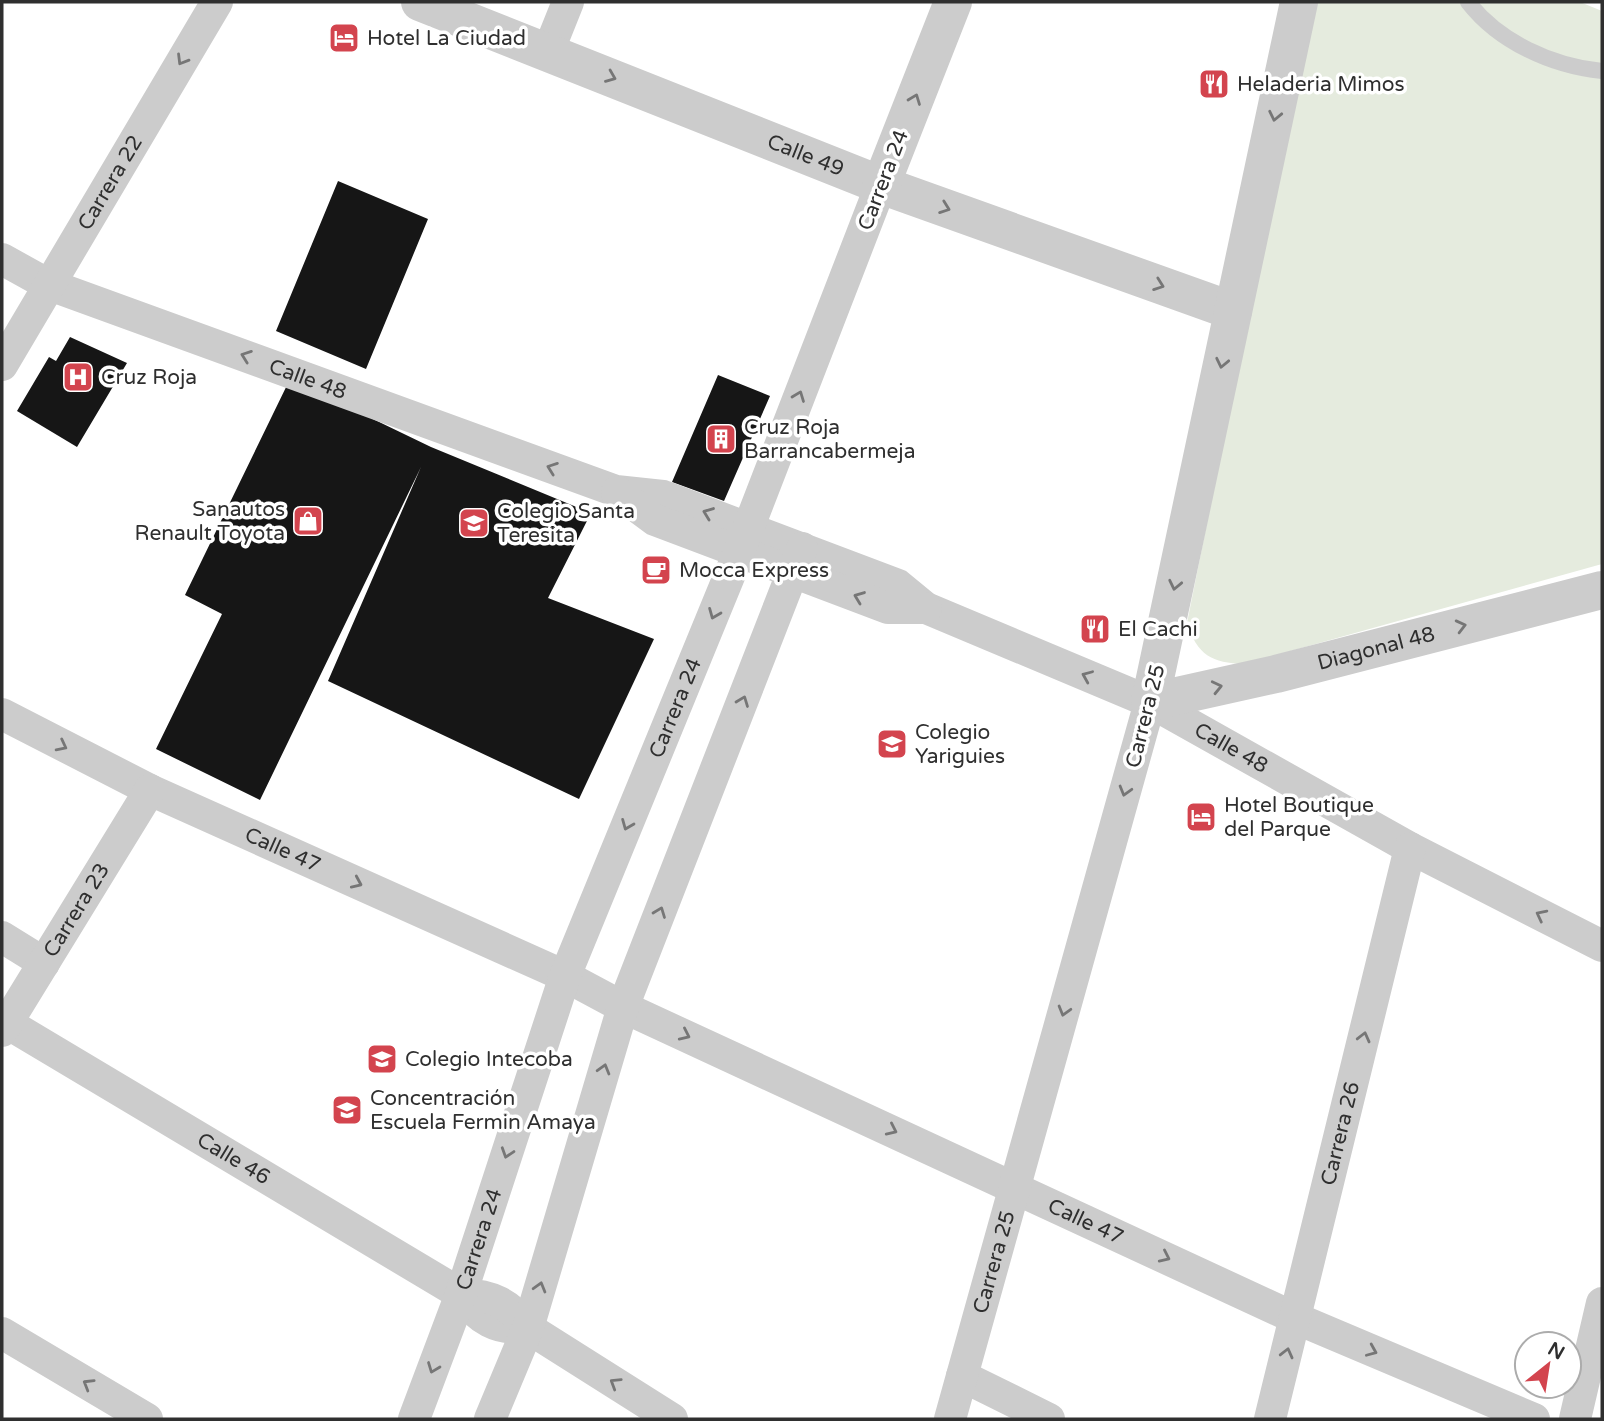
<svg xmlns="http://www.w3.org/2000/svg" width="1604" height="1421" viewBox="0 0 1604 1421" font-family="'Varela Round',sans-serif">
  <rect width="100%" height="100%" fill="#fff"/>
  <path fill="#e5ebde" d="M 1311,2 L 1580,2 L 1602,11 L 1602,564 L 1244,664 C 1212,663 1197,655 1187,623 Z"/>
  <path fill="#161616" d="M 338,181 L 428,219 L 366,369 L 276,331 Z
    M 70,337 L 127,363 L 77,447 L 17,411 L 49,357 L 56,361 Z
    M 718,375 L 770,396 L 724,501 L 672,482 Z
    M 290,379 L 431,447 L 591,513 L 548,598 L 654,639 L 579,799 L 328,681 L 421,467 L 260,800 L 156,749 L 222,614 L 185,595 Z"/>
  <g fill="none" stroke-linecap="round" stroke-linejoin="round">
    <path stroke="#ccc" stroke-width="16" d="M 1468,2 C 1499,42 1552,66 1602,71"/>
    <g stroke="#ccc" stroke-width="32">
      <path d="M 548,52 L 568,2"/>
      <path id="s1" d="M 2,259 L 47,284 L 616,491 L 663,496 L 898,585 L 926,608 L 1150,702 L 1410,848 L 1602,946"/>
      <path id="s2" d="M 2,365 L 217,2"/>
      <path d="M 617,492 L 655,520 L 888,608 L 926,608"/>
      <path id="s3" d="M 2,714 L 150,790 L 565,976 L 623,1007 L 1295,1318 L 1534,1419"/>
      <path d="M 2,937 L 44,963"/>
      <path id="s4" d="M 7,1023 L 461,1294 C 478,1320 497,1330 528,1328"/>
      <path id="s5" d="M 2,1031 L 150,790"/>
      <path d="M 461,1294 C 492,1295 509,1303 528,1328 L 672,1419"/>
      <path d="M 2,1333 L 147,1419"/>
      <path d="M 962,1376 L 1049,1419"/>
      <path id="s6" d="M 414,1419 L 461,1294 L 565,976 L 739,552 L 881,185"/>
      <path d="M 490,1419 L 528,1328 L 623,1007 L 802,548"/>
      <path id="s7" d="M 950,1419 L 1150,702"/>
      <path id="s8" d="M 1270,1419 L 1410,848"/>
      <path d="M 1575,1419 L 1602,1303"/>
    </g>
    <g stroke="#ccc" stroke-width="38">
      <path id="s9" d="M 420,2 L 881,185 L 1233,311"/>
      <path id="s10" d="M 1299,2 L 1150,702 L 1276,674 L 1602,590"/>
      <path d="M 881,185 L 953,2"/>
    </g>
  </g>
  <defs><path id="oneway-chevron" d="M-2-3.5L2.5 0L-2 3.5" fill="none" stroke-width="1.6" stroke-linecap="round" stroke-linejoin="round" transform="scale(1.75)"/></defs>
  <g stroke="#767676">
    <use href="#oneway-chevron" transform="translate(182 60) rotate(121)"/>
    <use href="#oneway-chevron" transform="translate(611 77) rotate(22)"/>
    <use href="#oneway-chevron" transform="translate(915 99) rotate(-69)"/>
    <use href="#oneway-chevron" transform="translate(1275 116) rotate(102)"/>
    <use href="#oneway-chevron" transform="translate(945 208) rotate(20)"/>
    <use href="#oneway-chevron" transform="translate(1159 285) rotate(20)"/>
    <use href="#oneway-chevron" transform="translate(246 356) rotate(-160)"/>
    <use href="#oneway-chevron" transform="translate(1222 363) rotate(102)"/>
    <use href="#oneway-chevron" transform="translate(799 396) rotate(-69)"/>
    <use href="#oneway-chevron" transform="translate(552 468) rotate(-160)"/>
    <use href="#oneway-chevron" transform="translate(708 513) rotate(-159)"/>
    <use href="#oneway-chevron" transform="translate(1175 585) rotate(102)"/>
    <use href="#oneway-chevron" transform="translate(859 597) rotate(-159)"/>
    <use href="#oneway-chevron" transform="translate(714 614) rotate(112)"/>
    <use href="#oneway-chevron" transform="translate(1461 626) rotate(-14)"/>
    <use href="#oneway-chevron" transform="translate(1087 676) rotate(-157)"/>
    <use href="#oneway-chevron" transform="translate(1217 687) rotate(-13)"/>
    <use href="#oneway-chevron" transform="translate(743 701) rotate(-69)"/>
    <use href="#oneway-chevron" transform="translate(62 746) rotate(27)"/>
    <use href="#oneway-chevron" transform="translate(1125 791) rotate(106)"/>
    <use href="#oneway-chevron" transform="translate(627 825) rotate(112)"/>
    <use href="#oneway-chevron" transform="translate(357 883) rotate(24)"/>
    <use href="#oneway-chevron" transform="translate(660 912) rotate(-69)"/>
    <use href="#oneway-chevron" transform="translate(1541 915) rotate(-153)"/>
    <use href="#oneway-chevron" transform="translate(1064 1011) rotate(106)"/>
    <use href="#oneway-chevron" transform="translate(685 1035) rotate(25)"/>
    <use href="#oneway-chevron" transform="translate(1364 1037) rotate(-76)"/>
    <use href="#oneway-chevron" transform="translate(604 1069) rotate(-74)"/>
    <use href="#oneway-chevron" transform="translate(892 1130) rotate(25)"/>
    <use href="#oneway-chevron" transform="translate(507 1153) rotate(108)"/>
    <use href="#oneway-chevron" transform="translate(1165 1257) rotate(25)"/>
    <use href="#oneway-chevron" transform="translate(540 1287) rotate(-74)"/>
    <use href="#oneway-chevron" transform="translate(1372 1351) rotate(23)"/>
    <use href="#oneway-chevron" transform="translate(1287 1353) rotate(-76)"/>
    <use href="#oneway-chevron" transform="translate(433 1368) rotate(111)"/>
    <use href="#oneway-chevron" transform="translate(615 1383) rotate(-148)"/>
    <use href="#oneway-chevron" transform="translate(88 1384) rotate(-149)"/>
  </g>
  <defs>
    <g id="hotel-square" transform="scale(1.575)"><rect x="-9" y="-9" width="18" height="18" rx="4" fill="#d3444e" stroke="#fff"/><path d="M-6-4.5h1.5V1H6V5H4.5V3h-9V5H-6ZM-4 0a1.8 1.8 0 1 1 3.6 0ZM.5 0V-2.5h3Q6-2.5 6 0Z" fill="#fff"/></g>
    <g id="restaurant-square" transform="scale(1.575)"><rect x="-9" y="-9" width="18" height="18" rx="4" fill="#d3444e" stroke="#fff"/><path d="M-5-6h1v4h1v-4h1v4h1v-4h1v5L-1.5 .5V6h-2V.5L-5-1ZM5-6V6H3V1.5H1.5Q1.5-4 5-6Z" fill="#fff"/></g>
    <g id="hospital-square" transform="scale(1.575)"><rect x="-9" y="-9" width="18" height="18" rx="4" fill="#d3444e" stroke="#fff"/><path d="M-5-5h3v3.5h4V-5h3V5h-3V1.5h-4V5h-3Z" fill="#fff"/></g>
    <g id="building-square" transform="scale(1.575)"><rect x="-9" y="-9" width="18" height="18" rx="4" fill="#d3444e" stroke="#fff"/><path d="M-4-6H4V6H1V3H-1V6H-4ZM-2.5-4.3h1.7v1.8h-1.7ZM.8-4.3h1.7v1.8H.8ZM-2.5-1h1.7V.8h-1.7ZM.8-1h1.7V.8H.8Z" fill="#fff"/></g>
    <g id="shop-square" transform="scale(1.575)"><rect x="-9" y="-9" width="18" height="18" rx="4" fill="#d3444e" stroke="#fff"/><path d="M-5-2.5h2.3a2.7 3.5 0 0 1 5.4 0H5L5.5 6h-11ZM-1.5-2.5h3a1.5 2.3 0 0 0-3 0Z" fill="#fff"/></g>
    <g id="school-square" transform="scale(1.575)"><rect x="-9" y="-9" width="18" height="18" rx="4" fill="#d3444e" stroke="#fff"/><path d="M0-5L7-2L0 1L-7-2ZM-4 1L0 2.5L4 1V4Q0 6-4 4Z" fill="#fff"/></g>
    <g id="cafe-square" transform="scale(1.575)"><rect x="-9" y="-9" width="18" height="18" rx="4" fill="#d3444e" stroke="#fff"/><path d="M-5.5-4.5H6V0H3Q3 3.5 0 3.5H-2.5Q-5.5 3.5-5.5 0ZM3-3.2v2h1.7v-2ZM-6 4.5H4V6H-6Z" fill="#fff"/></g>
  </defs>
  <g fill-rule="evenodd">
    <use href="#hotel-square" x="344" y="38"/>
    <use href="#restaurant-square" x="1214" y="84"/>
    <use href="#hospital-square" x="78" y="377"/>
    <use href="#building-square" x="721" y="439"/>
    <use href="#shop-square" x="308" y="521"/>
    <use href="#school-square" x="474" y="523"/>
    <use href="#cafe-square" x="656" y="570"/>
    <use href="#restaurant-square" x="1095" y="629"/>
    <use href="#school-square" x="892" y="744"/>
    <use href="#hotel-square" x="1201" y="817"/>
    <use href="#school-square" x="382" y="1059"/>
    <use href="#school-square" x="347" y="1110"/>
  </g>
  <g text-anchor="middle" stroke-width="7" stroke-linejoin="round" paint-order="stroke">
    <g font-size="21" fill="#2f2f2f" stroke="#fff" text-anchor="start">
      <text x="367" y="45">Hotel La Ciudad</text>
      <text x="1237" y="91">Heladeria Mimos</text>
      <text x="101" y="384">Cruz Roja</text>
      <text x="744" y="434">Cruz Roja<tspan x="744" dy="24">Barrancabermeja</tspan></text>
      <text x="285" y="516" text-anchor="end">Sanautos<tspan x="285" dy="24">Renault Toyota</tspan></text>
      <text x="497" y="518">Colegio Santa<tspan x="497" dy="24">Teresita</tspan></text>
      <text x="679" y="577">Mocca Express</text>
      <text x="1118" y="636">El Cachi</text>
      <text x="915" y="739">Colegio<tspan x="915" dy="24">Yariguies</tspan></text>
      <text x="1224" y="812">Hotel Boutique<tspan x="1224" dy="24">del Parque</tspan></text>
      <text x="405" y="1066">Colegio Intecoba</text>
      <text x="370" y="1105">Concentración<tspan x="370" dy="24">Escuela Fermin Amaya</tspan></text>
    </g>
    <g font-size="21" fill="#2f2f2f" stroke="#fff">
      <text dy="7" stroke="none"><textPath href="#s9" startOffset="415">Calle 49</textPath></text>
      <text transform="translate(883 180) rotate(-69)" y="7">Carrera 24</text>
      <text dy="7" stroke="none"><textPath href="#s2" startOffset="212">Carrera 22</textPath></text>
      <text dy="7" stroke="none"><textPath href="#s1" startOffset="329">Calle 48</textPath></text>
      <text dy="7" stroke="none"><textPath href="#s10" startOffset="948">Diagonal 48</textPath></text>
      <text dy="7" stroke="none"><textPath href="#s6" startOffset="758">Carrera 24</textPath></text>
      <text transform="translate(1145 716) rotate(-76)" y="7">Carrera 25</text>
      <text dy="7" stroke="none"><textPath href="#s1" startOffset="1328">Calle 48</textPath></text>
      <text dy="7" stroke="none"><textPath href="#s3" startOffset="312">Calle 47</textPath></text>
      <text dy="7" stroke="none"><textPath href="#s5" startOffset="142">Carrera 23</textPath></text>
      <text dy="7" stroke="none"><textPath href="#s8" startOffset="294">Carrera 26</textPath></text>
      <text dy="7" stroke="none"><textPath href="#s4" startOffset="264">Calle 46</textPath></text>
      <text dy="7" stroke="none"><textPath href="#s3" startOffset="1197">Calle 47</textPath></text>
      <text dy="7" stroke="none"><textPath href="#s6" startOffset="191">Carrera 24</textPath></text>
      <text dy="7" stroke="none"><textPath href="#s7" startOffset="163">Carrera 25</textPath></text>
    </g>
  </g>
  <rect width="1604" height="1421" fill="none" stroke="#2f2f2f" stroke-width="7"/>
  <g transform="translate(1548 1365) rotate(30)"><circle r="33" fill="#ffffff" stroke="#acacac" stroke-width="2"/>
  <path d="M0-5L12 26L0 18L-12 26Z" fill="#d3444e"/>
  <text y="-10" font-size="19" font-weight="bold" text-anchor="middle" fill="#2f2f2f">N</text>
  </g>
</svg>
